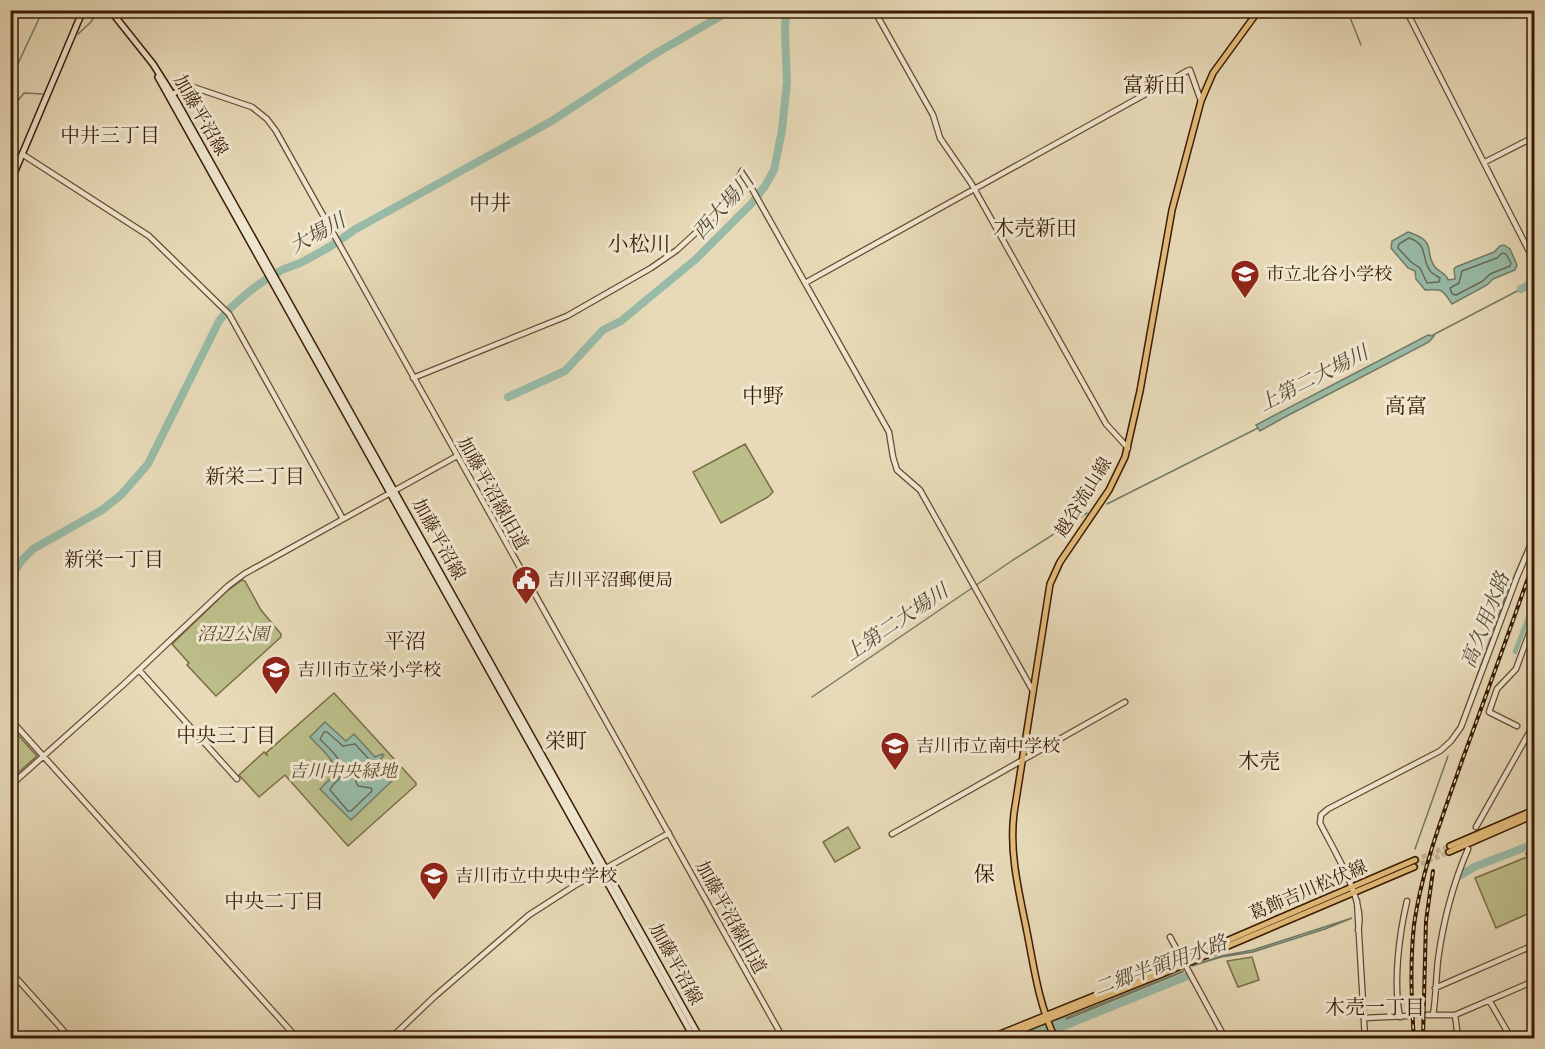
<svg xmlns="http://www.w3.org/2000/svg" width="1545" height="1049" viewBox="0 0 1545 1049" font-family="Vollkorn,'Noto Serif JP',serif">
  <rect width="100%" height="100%" fill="#e8dab8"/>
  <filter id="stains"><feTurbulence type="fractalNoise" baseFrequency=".00333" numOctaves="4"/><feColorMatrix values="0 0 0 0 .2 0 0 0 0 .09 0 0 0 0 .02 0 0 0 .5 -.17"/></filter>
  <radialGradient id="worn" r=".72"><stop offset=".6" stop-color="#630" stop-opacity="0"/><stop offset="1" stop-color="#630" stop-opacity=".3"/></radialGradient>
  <path fill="#bcbe8a" stroke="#7a6c46" stroke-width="1.5" d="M 745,444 L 773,492 L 768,497 L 721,523 L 693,472 Z
    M 242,580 L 245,581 L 261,610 L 281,634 L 281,637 L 216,696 L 187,665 L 189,663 L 172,644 L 227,591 Z
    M 334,693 L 416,783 L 416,785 L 348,846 L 285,775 L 259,797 L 239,775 L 264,752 L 268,756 L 266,753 Z
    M 10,726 L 37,756 L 11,779 L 10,779 Z
    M 848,827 L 860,848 L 835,862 L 823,842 Z
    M 1527,857 L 1534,874 L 1534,911 L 1496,928 L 1475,878 Z
    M 1252,957 L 1259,980 L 1238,987 L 1227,961 Z"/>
  <path fill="#98bba8" stroke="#727b66" stroke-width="1.5" d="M 1408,232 C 1439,242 1423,251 1435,267 C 1440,273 1446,273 1448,280 L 1455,279 L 1454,269 L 1456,267 L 1494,252 L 1500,246 L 1504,245 L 1510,249 L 1517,265 L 1515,270 L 1493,279 L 1487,285 L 1452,304 C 1442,289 1443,289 1425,290 L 1416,279 L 1415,271 L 1408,268 L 1391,248 L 1392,241 Z
    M 1428,335 L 1434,336 L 1429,342 L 1283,418 L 1260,431 L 1256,425 Z
    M 325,722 L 346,741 L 354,734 L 375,757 L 382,754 L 384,755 L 379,761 L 393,780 L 351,820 L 320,789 L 336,773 C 334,758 320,748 310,737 Z
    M 1352,918 L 1325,929 L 1253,952 L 1221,957 L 1192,966 L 1221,956 L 1253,950 Z
    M 1183,971 L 1183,972 L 1053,1025 L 1053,1023 Z"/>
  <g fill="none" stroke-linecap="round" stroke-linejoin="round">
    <path stroke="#686b56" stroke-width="1.5" d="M 1409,238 C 1430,245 1420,259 1431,272 C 1433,274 1437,276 1440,278 L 1439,282 L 1427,283 L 1420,268 L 1411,262 L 1398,248 L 1399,244 Z
      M 1502,253 L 1506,254 L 1511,263 L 1510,266 L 1490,274 L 1483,281 L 1456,295 L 1452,294 L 1450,288 L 1459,283 L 1462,271 L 1497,258 Z
      M 324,732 L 327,732 L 343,746 L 355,744 L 376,767 L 374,771 L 365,770 L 356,777 L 356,782 L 358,786 L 371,788 L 372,791 L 351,811 L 348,811 L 330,790 C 332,784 339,781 341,775 C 346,761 328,748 320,739 Z"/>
    <path stroke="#727b66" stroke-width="1.5" d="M 1347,10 L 1361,45
      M 78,34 L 91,22 L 98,10
      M 10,84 L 15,70 L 43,10
      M 10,110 L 24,93 L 43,94
      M 1431,336 L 1521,289
      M 1107,504 L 1258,428
      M 812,697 L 1013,560 L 1087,513
      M 1461,720 L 1506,595 L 1534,530
      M 1415,849 L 1448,756"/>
    <path stroke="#98bba8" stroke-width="4.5" d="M 1515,652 L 1534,601"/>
    <path stroke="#98bba8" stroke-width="8" d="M 1521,289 L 1534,282
      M 508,397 L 565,371 L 603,330 L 621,321 L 696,259 L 752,203 L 765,186 L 774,170 L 782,130 L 787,82 L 785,31 L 786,10
      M 10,578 L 22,560 L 33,549 L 102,510 L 121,495 L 148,464 L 219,321 C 232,304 261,281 280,271 C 287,267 295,266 302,262 C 320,253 337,243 354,230 L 550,122 L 653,55 L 731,10
      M 1461,875 L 1474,867 L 1534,844
      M 1016,1038 L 1062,1020
      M 1034,1038 L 1185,977"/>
    <path stroke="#c5b494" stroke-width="4.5" stroke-dasharray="4.5 2" stroke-linecap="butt" d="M 1407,1016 L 1427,1015"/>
    <path stroke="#c5b494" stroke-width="5" stroke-dasharray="5 2.5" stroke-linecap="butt" d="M 1415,860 L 1450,846
      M 1414,867 L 1449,852"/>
    <g stroke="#654b30" stroke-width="7">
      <path id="tertiary" d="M 874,10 L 933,115 L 940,138 L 971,183 L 1106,424 L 1128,448
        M 1406,10 L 1534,261
        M 170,95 L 190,86 L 252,107 L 267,119 L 276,131 L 783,1038
        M 22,154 L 149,236 L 229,314 L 343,519
        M 1485,162 L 1534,137
        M 742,171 L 889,432 L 893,457 L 897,470 L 920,490 L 1033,691
        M 805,283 L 1187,71 L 1190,70 L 1201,101
        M 413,378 L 567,316 L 651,268 L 677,250 L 715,215 L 724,206 L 742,171
        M 139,670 L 237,779
        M 10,719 L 297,1038
        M 1517,726 L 1489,712 L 1497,689 L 1516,669 L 1534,620
        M 10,786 L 123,685 L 228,586 L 244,574 L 457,456
        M 1476,827 L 1534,724
        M 892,834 L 1125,702
        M 1529,854 L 1534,865
        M 1357,901 L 1365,1038
        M 1358,930 C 1367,903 1333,849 1320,823 L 1321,815 L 1328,809 L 1440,751 L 1451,741 L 1461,727 L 1517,577 L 1534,537
        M 1170,937 L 1225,1038
        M 10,971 L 70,1038
        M 1435,988 L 1534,945
        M 1489,1000 L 1511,1038
        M 1427,1015 L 1455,1015 L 1534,981
        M 1433,1015 C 1436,997 1436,978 1438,960 C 1443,922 1453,884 1468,849
        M 1455,1015 L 1458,1038
        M 1400,1017 C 1393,983 1399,935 1407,901
        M 1364,1018 L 1407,1016
        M 391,1038 L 434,997 L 529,915 L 574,886 L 669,833"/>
    </g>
    <g stroke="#391b03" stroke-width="8">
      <path id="secondary" d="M 110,10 L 153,64 L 177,102 L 700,1038
        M 158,77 L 694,1038
        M 10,183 L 83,10"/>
    </g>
    <g stroke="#391b03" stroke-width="8">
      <path id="primary" d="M 1450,846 L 1534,810
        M 1449,852 L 1534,815
        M 990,1038 L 1161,969 L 1415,860
        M 1001,1038 L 1162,974 L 1414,867
        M 1055,1038 C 1039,1005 1034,968 1027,932 C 1019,892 1009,853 1014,813 L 1050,584 L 1060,562 L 1109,490 L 1125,457 L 1140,391 L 1172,210 L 1201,101 L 1213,73 L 1259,10"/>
    </g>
    <use href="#tertiary" stroke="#f0e7d1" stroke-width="4.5"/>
    <use href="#secondary" stroke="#f0e7d1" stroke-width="5"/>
    <use href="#primary" stroke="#e4bd7c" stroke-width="5"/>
    <g stroke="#391b03" stroke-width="4">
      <path id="rail" d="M 1414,1038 C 1411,1000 1410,963 1414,925 C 1422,867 1444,813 1463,758 C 1487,693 1511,627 1534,561
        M 1423,1038 L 1426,921 L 1433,871"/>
    </g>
    <use href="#rail" stroke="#f0e7d1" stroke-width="1.5" stroke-dasharray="4.5" stroke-linecap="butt"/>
  </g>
  <defs>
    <g id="school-pin" transform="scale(1.5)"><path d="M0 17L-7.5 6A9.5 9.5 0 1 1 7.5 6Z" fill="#8f2418" stroke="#f0e7d1"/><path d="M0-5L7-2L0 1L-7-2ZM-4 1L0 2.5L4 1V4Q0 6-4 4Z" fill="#fff"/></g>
    <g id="civic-pin" transform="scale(1.5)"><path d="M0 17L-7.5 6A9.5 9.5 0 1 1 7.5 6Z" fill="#8f2418" stroke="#f0e7d1"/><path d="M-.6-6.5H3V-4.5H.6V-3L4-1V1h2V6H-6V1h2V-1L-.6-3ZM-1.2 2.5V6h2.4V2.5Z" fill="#fff"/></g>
  </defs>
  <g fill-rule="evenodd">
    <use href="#school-pin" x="1245" y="274"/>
    <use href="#civic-pin" x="526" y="580"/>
    <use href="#school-pin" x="276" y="670"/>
    <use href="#school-pin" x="895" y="746"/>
    <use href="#school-pin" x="434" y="876"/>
  </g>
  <g text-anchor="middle" stroke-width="6" stroke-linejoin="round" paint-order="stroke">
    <g font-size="18" fill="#391b03" stroke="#f0e7d1">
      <text transform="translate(201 115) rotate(60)" y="6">加藤平沼線</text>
      <text transform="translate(493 493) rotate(61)" y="6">加藤平沼線旧道</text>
      <text transform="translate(1083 497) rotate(-58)" y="6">越谷流山線</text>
      <text transform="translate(439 539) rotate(61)" y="6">加藤平沼線</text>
      <text transform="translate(1308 890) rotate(-23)" y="6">葛飾吉川松伏線</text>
      <text transform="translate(731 917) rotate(61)" y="6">加藤平沼線旧道</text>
      <text transform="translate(676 964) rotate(61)" y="6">加藤平沼線</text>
    </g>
    <g font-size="18" fill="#391b03" stroke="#f0e7d1" text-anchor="start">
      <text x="1266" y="280">市立北谷小学校</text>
      <text x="547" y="586">吉川平沼郵便局</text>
      <text x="297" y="676">吉川市立栄小学校</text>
      <text x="916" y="752">吉川市立南中学校</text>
      <text x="455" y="882">吉川市立中央中学校</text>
    </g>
    <g font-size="18" font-style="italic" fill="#604c2c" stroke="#f0e7d1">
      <text x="233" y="640">沼辺公園</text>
      <text x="343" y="777">吉川中央緑地</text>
    </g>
    <g font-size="20" fill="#391b03" stroke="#f0e7d1">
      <text x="110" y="142">中井三丁目</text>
      <text x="255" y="483">新栄二丁目</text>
      <text x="114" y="566">新栄一丁目</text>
      <text x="226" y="742">中央三丁目</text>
      <text x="274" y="908">中央二丁目</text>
      <text x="1375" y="1014">木売一丁目</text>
    </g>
    <g font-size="20" font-style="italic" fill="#564b35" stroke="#f0e7d1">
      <text transform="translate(723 206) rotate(-48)" y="7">西大場川</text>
      <text transform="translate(317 233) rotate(-29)" y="7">大場川</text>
      <text transform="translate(1313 378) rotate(-27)" y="7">上第二大場川</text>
      <text transform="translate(1485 620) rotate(-69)" y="7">高久用水路</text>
      <text transform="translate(896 622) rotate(-34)" y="7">上第二大場川</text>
      <text transform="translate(1160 965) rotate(-20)" y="7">二郷半領用水路</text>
    </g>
    <g font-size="21" fill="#391b03" stroke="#f0e7d1">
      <text x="1154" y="92">富新田</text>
      <text x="490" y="210">中井</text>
      <text x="1035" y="235">木売新田</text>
      <text x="639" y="251">小松川</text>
      <text x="763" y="403">中野</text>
      <text x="1406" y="413">高富</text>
      <text x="405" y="648">平沼</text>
      <text x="566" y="748">栄町</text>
      <text x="1259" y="768">木売</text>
      <text x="984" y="881">保</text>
    </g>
  </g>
  <rect width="1545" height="1049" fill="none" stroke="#e8dab8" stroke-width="36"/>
  <rect x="12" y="12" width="1521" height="1025" fill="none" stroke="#391b03" stroke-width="3"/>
  <rect x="18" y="18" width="1509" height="1013" fill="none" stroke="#391b03" stroke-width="1.5"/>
  <rect width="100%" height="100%" filter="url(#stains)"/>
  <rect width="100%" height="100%" fill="url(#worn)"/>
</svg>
